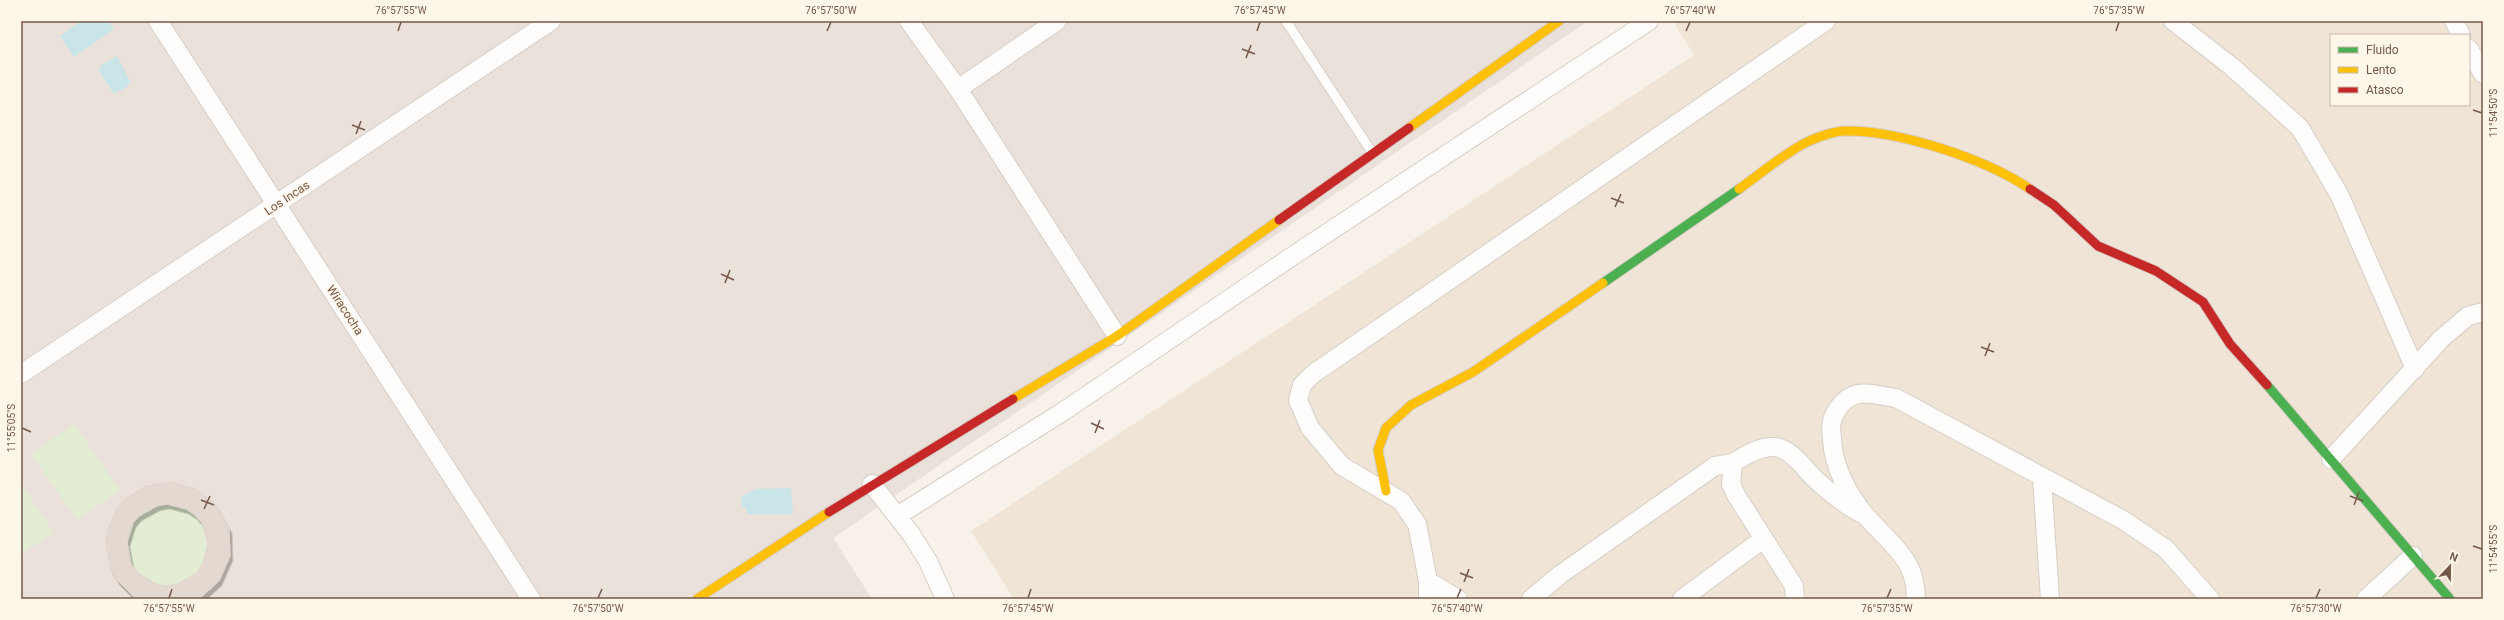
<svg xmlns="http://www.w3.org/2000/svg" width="2504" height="620" viewBox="0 0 2504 620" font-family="Roboto,sans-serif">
  <defs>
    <filter id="shadow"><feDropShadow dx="2.5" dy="4.5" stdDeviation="0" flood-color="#0004"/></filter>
  </defs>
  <rect width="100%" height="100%" fill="#f7f1e9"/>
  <path fill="#f0e4d6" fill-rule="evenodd" d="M 1673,21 L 2483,21 L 2483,599 L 1014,599 L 971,531 L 1694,55 ZM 2331,35 L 2469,35 L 2469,105 L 2331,105 Z"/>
  <path fill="#eae1da" d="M 21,21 L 1588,21 L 833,538 L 872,599 L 21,599 Z"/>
  <path fill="#e3edd3" d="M 74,424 L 120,490 L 77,520 L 31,454 Z
    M 22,485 L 54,533 L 21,554 L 21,486 Z
    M127 545a40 40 0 1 1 80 0a40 40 0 1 1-80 0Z"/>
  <path fill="#cae5e7" d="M 81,21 L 108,21 L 114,29 L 74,57 L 60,36 Z
    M 117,56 L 130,81 L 128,86 L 114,94 L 99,71 L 100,66 Z
    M 791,488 L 793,514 L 747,514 L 746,507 L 742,507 L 741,497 L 755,489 Z"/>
  <path fill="#e3d9d0" stroke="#e0d4cb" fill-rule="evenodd" filter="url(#shadow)" d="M 171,482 L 196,489 L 216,505 L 229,529 L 230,556 L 219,581 L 199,599 L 136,599 L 118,581 L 111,570 L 106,545 L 107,532 L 117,509 L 125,499 L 146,486 ZM 167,504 L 186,509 L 195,515 L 202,523 L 208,544 L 203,564 L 197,573 L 178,584 L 167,586 L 156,584 L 138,573 L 131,564 L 127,542 L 133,523 L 139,516 L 157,506 Z"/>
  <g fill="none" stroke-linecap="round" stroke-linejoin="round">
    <g stroke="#d6cec6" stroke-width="11">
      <path id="lane" d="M 1286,21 L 1373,154"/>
    </g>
    <g stroke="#d6cec6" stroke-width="20">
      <path id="street" d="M 158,21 L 531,599
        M 909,21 L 958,89 L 1117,336
        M 2173,21 L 2231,66 L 2300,128 L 2339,194 L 2415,369
        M 2454,21 L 2461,35
        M 2469,49 L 2483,74
        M 958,89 L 1057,21
        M 21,374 L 551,21
        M 2331,459 L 2442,338 L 2468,316 L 2483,312
        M 2042,478 L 2050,599
        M 872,484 L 911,534 L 928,561 L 945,599
        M 897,516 L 1064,411 L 1300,251 L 1649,21
        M 1428,581 L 1458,599
        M 1428,599 L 1428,581 L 1417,524 L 1401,501 L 1342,466 L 1310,428 L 1298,400 L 1302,385 L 1313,374 L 1826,21
        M 1531,599 L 1561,574 L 1715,466 L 1733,463
        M 1682,599 L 1763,539
        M 1795,599 L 1794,586 L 1736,495 L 1731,484 L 1733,463 C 1745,455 1760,446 1775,447 C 1792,449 1805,470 1816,480 C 1830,493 1844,504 1860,513
        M 1916,599 C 1916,586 1913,572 1906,561 C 1895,544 1879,531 1866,516 C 1848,495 1833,466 1832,439 C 1831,429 1830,422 1835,413 C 1852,385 1868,394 1896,398 L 2123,520 L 2166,549 L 2210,599
        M 2366,599 L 2413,556"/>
    </g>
    <g stroke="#d6cdc6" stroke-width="11">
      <path id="fast" d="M 1603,283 L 1739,189
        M 2267,385 L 2450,599"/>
    </g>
    <g stroke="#d6cdc6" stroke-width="11">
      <path id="slow" d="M 1409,128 L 1559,21
        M 1739,189 C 1759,175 1786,152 1807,142 C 1817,137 1835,131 1845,131 C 1898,130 1986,159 2030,189
        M 1013,399 L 1117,336 L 1279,220
        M 1386,491 L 1378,450 L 1386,428 L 1411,405 L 1473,372 L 1603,283
        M 697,599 L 829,512"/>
    </g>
    <g stroke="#d6cdc6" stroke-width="11">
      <path id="jam" d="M 2030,189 L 2054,205 L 2098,246 L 2156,271 L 2203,302 L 2230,344 L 2267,385
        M 1279,220 L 1409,128
        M 829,512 L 1013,399"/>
    </g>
    <use href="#lane" stroke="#fefdfc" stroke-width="9"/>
    <use href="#street" stroke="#fefdfc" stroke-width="18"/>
    <use href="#fast" stroke="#4caf50" stroke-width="9"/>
    <use href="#slow" stroke="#ffc107" stroke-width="9"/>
    <use href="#jam" stroke="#c62828" stroke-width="9"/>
  </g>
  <path fill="none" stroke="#755849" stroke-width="1.5" d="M 398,31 L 401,22M 827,31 L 831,22M 1257,31 L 1260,22M 1686,31 L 1690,22M 2116,31 L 2119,22M 1242,49 L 1255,54M 1246,58 L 1251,45M 2473,110 L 2482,113M 352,125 L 365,130M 356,134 L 361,121M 1611,198 L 1624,203M 1615,207 L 1621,194M 721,274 L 734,280M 725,283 L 730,270M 1981,347 L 1994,352M 1985,356 L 1990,343M 1091,423 L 1104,429M 22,428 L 31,432M 1095,433 L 1100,420M 2350,496 L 2363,501M 201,500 L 214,505M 2354,505 L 2359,492M 204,509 L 210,496M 2473,546 L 2482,549M 1460,573 L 1473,578M 1464,582 L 1469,569M 169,598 L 172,589M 598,598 L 602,589M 1028,598 L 1031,589M 1457,598 L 1461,589M 1887,598 L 1891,589M 2316,598 L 2320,589"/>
  <g text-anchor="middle" stroke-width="3" stroke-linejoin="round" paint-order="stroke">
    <g font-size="12" fill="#755849" stroke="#fff6ea">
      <text transform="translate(287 198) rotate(-34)" y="4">Los Incas</text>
      <text transform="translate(345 310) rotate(57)" y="4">Wiracocha</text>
    </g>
  </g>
  <rect width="2504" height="620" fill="none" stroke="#fff6ea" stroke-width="44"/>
  <rect x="2330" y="34" width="140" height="72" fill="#fff6ea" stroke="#c8b7aa"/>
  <rect x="2338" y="47" width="20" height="6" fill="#4caf50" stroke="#c8b7aa"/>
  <text x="2366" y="54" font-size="12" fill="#755849">Fluido</text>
  <rect x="2338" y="67" width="20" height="6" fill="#ffc107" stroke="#c8b7aa"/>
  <text x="2366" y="74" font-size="12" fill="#755849">Lento</text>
  <rect x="2338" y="87" width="20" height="6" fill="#c62828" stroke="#c8b7aa"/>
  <text x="2366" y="94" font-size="12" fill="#755849">Atasco</text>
  <g transform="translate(2450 566) rotate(22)" stroke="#fff6ea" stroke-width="3" paint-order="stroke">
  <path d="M0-3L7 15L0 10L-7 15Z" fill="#755849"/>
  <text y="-6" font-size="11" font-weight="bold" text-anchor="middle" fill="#755849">N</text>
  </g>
  <rect x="22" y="22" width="2460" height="576" fill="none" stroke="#755849" stroke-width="1.5"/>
  <g font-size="10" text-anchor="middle" fill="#755849">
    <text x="401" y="14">76°57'55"W</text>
    <text x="831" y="14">76°57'50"W</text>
    <text x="1260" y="14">76°57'45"W</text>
    <text x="1690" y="14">76°57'40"W</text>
    <text x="2119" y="14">76°57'35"W</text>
    <text transform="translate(2493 113) rotate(-90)" y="4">11°54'50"S</text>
    <text transform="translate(11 428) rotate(-90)" y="4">11°55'05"S</text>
    <text transform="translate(2493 549) rotate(-90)" y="4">11°54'55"S</text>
    <text x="169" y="612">76°57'55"W</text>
    <text x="598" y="612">76°57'50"W</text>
    <text x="1028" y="612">76°57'45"W</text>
    <text x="1457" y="612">76°57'40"W</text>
    <text x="1887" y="612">76°57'35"W</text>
    <text x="2316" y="612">76°57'30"W</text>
  </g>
</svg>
